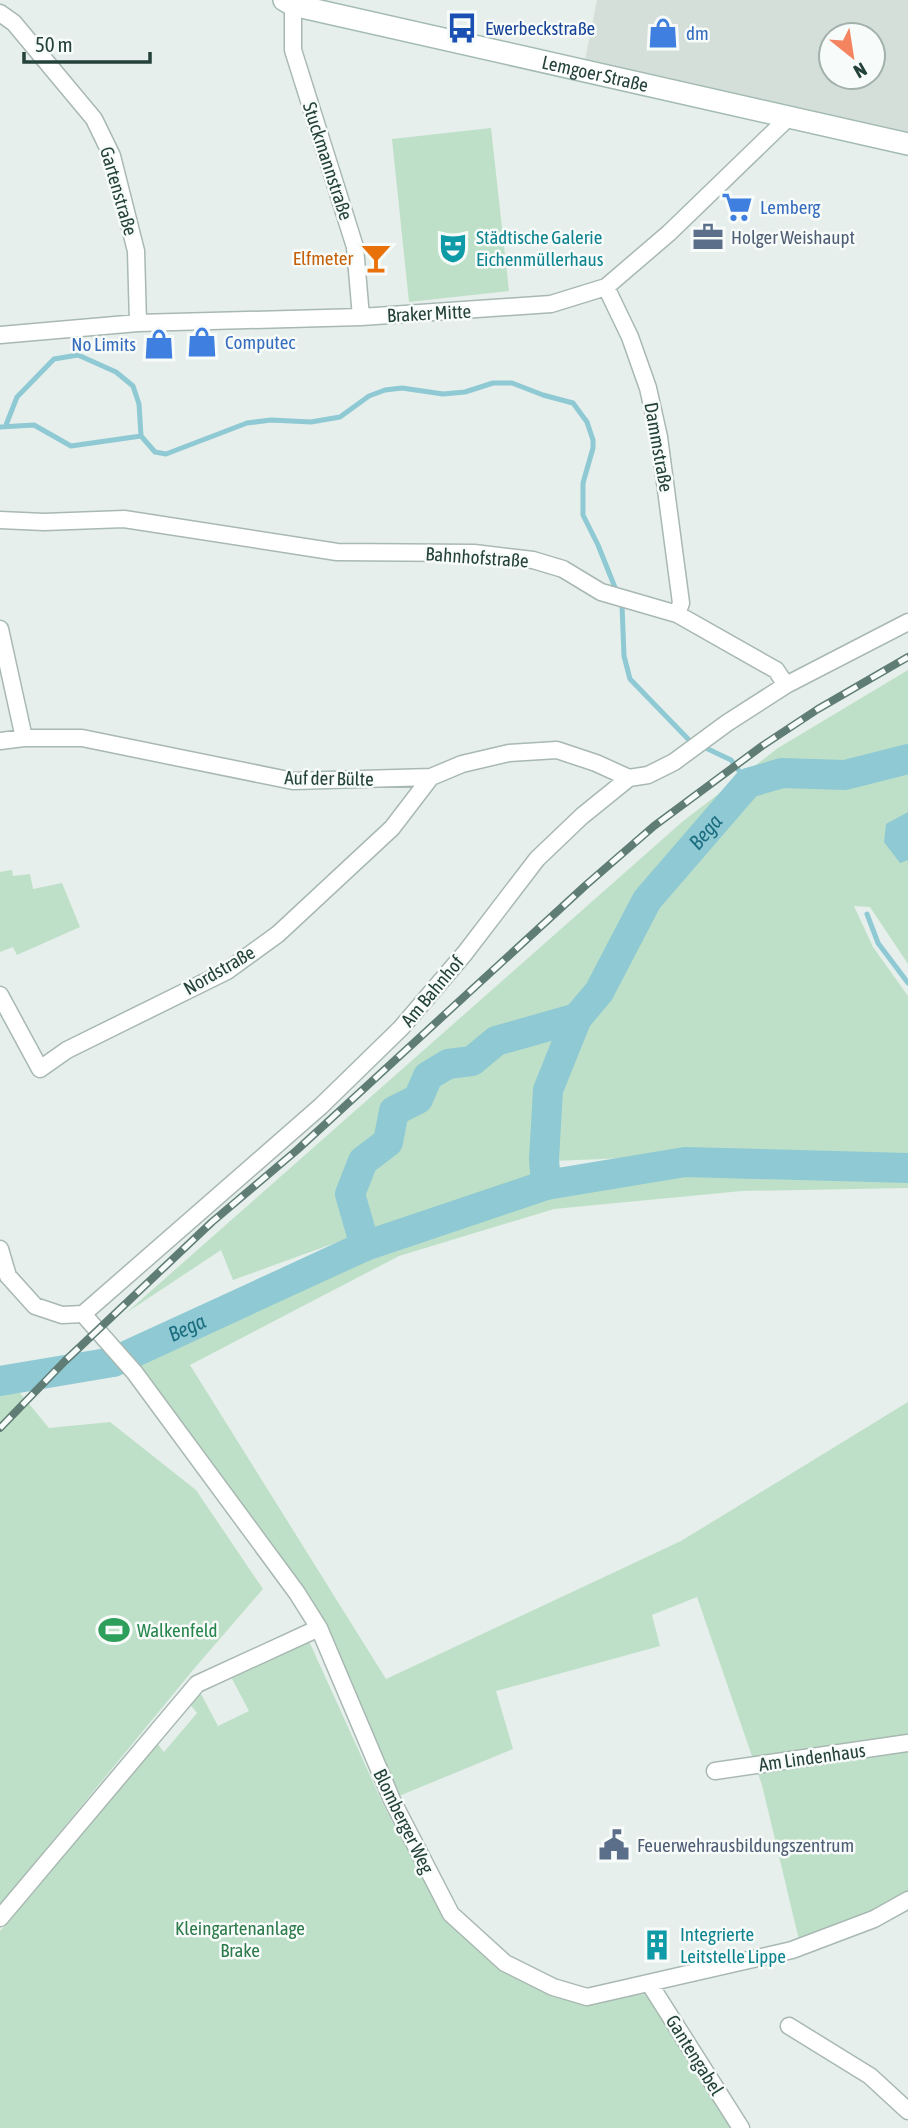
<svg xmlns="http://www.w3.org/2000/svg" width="908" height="2128" viewBox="0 0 908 2128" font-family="'Asap Condensed',sans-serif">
  <rect width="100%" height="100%" fill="#e6efeb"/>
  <path fill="#d4dfda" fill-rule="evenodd" d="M 597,0 L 908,0 L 908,133 L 585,60 ZM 831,35 L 873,35 L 873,77 L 831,77 Z"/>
  <path fill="#bfe0c8" d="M 491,128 L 509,291 L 409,302 L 392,139 Z
    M 908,670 L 908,964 L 870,907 L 854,906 L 873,947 L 908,996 L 908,1160 L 682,1156 L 551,1161 L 554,1093 L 564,1049 L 550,1046 L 542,1089 L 537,1183 L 346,1239 L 233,1280 L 221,1250 L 126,1313 L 682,822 L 778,748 Z
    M 12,870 L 13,876 L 30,874 L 33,889 L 62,883 L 80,927 L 17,955 L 13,947 L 0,952 L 0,872 Z
    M 685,1166 L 908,1171 L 908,1188 L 742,1191 L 554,1209 L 399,1256 L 190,1365 L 386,1679 L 681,1541 L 908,1402 L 908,1894 L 871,1914 L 799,1940 L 762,1785 L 697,1597 L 652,1615 L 660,1646 L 496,1691 L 513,1749 L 399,1796 L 324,1622 L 126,1349 L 369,1243 L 549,1191 Z
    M 11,1382 L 49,1428 L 110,1422 L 196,1490 L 263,1589 L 193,1670 L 0,1905 L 0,1385 Z
    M 308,1639 L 383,1804 L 444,1917 L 502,1969 L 587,1997 L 649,1994 L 733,2128 L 0,2128 L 0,1931 L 156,1742 L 164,1752 L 197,1713 L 189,1703 L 199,1690 L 218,1726 L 249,1711 L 230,1675 Z"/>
  <path fill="#8ec9d4" d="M 908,812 L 908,860 L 900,863 L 884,842 L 886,824 Z"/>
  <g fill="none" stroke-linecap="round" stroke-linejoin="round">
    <path stroke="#8ec9d4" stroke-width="5" d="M 6,425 L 17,397 L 54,359 L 78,355 L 116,372 L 133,386 L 139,404 L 141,436
      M 0,427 L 34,425 L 71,446 L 141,436 L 155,452 L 166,454 L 247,423 L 271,420 L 311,422 L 340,417 L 369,396 L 385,390 L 402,388 L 443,394 L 465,392 L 493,383 L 512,383 L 543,395 L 573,403 L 587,422 L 593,440 L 593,448 L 583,483 L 583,515 L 598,545 L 622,605 L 624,656 L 630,679 L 689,740 L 731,760 L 748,783
      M 867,914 L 878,943 L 908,983"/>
    <g stroke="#8ec9d4" stroke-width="30">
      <path d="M 546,1185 L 544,1159 L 548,1090 L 577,1018"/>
      <path id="s1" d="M 365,1246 L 350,1194 L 363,1161 L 388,1142 L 394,1111 L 418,1099 L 428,1076 L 448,1064 L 472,1061 L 496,1041 L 577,1018 L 599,992 L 647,900 L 748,783 L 782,773 L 845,775 L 908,759"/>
      <path id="s2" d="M 0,1381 L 113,1362 L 365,1246 L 546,1185 L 685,1162 L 908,1168"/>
    </g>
    <g stroke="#a8b8b2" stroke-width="19">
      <path id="minor" d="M 295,0 L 293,5 L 293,50 L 355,247 L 361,317
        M 0,13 L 14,23 L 94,119 L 112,156 L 136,251 L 138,323
        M 606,287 L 630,337 L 648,388 L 659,437 L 681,603 L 677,614
        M 0,335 L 138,323 L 361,317 L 551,304 L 606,287 L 669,233 L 788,118
        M 0,520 L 44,522 L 124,519 L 337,552 L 474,553 L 533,560 L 563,569 L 601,592 L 677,614 L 776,670 L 786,685
        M 0,629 L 24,738
        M 0,741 L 24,738 L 82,738 L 293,781 L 431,777 L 462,764 L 509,753 L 557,750 L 596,763 L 629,778
        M 0,995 L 40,1069 L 67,1050 L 227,971 L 278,934 L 392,828 L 431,777
        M 0,1249 L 8,1276 L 35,1306 L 62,1315 L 83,1314
        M 83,1314 L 135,1373 L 297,1593 L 319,1628 L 392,1800 L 451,1914 L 505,1963 L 553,1987 L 587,1997 L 792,1950 L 874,1919 L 908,1900
        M 83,1314 L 321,1106 L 401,1028 L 465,953 L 537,859 L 582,816 L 629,778 L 648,775 L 674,762 L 727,723 L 786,685 L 908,622
        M 715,1771 L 908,1743
        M 0,1918 L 197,1684 L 319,1628
        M 649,1983 L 741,2128
        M 789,2026 L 870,2076 L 908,2111"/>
    </g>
    <g stroke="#a4bbb3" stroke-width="24">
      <g id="secondary">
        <path id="s3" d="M 284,0 L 293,5 L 908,144"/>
      </g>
    </g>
    <use href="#minor" stroke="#fff" stroke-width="16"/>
    <use href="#secondary" stroke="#fff" stroke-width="21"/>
    <g stroke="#5f7d75" stroke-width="8">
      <path id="rail" d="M 0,1428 L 65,1361 L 212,1222 L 297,1150 L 586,885 L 654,826 L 762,746 L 818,709 L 908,657"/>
    </g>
    <use href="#rail" stroke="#f7fbf9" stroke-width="5" stroke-dasharray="16" stroke-linecap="butt"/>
  </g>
  <defs>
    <g id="bus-bare" transform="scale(2.415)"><path d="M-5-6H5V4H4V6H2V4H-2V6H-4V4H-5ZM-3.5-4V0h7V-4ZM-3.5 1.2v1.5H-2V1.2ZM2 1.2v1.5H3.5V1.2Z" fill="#1a4fb4" stroke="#f7fbf9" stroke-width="2.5" paint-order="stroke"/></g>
    <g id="shop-bare" transform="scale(2.415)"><path d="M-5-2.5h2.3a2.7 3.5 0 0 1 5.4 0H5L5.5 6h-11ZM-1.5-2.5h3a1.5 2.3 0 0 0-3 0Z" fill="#3f7fe0" stroke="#f7fbf9" stroke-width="2.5" paint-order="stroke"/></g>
    <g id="supermarket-bare" transform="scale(2.415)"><path d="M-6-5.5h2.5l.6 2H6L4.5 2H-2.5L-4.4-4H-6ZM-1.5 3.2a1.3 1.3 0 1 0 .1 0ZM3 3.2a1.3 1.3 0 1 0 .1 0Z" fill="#3f7fe0" stroke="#f7fbf9" stroke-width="2.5" paint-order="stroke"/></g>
    <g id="office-bare" transform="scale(2.415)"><path d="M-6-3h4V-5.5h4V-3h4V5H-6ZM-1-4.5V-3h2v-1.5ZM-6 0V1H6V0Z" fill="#5c6f8a" stroke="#f7fbf9" stroke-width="2.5" paint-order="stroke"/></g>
    <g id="theatre-bare" transform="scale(2.415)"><path d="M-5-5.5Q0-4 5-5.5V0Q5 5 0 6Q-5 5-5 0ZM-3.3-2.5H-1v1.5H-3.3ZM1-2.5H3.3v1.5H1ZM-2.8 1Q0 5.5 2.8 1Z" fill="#0f9aa8" stroke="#f7fbf9" stroke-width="2.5" paint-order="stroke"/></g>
    <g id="bar-bare" transform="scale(2.415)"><path d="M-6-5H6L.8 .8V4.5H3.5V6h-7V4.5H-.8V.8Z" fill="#e8710a" stroke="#f7fbf9" stroke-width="2.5" paint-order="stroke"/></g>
    <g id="stadium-bare" transform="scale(2.415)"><path d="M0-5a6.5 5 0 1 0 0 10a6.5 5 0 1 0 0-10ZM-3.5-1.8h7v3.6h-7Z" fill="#2e9e5b" stroke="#f7fbf9" stroke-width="2.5" paint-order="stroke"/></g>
    <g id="civic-bare" transform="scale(2.415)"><path d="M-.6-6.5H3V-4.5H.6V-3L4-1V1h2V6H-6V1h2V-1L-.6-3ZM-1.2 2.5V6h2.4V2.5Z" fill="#5c6f8a" stroke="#f7fbf9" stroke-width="2.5" paint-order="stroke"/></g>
    <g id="building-bare" transform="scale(2.415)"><path d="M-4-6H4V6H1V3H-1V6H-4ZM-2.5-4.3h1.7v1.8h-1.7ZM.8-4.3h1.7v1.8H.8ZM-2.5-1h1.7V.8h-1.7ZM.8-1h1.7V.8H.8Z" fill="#0f9aa8" stroke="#f7fbf9" stroke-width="2.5" paint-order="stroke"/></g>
  </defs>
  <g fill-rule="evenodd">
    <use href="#bus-bare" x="462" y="28"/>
    <use href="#shop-bare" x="663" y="33"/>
    <use href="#supermarket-bare" x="737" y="207"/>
    <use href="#office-bare" x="708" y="237"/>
    <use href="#theatre-bare" x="453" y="248"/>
    <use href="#bar-bare" x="376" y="258"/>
    <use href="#shop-bare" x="202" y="342"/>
    <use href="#shop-bare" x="159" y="344"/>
    <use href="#stadium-bare" x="114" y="1630"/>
    <use href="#civic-bare" x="614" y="1845"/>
    <use href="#building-bare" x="657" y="1945"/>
  </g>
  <g text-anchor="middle" stroke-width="5" stroke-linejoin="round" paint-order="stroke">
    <g font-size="19" fill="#164399" stroke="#f7fbf9" text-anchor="start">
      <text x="485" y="35">Ewerbeckstraße</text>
    </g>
    <g font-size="19" fill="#366cbe" stroke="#f7fbf9" text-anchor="start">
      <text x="686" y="40">dm</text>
      <text x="760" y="214">Lemberg</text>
      <text x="225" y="349">Computec</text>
      <text x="136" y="351" text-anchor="end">No Limits</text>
    </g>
    <g font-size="19" fill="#24423a" stroke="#f7fbf9">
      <text dy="7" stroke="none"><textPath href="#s3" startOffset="320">Lemgoer Straße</textPath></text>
      <text transform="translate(328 161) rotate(72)" y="7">Stuckmannstraße</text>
      <text transform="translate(119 191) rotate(74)" y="7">Gartenstraße</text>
      <text transform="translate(429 313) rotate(-3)" y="7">Braker Mitte</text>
      <text transform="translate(659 447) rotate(80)" y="7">Dammstraße</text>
      <text transform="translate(477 557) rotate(4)" y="7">Bahnhofstraße</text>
      <text transform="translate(329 778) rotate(1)" y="7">Auf der Bülte</text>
      <text transform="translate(219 970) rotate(-30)" y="7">Nordstraße</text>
      <text transform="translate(432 991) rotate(-50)" y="7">Am Bahnhof</text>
      <text transform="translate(812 1757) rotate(-8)" y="7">Am Lindenhaus</text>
      <text transform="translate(404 1821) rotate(64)" y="7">Blomberger Weg</text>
      <text transform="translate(695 2055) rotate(58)" y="7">Gantengabel</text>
    </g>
    <g font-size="19" fill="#0d838f" stroke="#f7fbf9" text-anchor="start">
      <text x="476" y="244">Städtische Galerie<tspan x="476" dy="22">Eichenmüllerhaus</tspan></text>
      <text x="680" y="1941">Integrierte<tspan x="680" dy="22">Leitstelle Lippe</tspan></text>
    </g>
    <g font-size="19" fill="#4e5e75" stroke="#f7fbf9" text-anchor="start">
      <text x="731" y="244">Holger Weishaupt</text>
      <text x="637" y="1852">Feuerwehrausbildungszentrum</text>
    </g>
    <g font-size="19" fill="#c56008" stroke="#f7fbf9" text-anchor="end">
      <text x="353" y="265">Elfmeter</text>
    </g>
    <g font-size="19" fill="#27864d" stroke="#f7fbf9" text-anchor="start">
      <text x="137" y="1637">Walkenfeld</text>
    </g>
    <g font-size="19" fill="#2d7a4b" stroke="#f7fbf9">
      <text x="240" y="1935">Kleingartenanlage<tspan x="240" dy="22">Brake</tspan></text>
    </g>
    <g font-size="21" font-style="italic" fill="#1c6f80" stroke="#f7fbf9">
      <text dy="7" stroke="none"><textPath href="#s1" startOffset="595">Bega</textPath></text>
      <text dy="7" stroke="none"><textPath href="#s2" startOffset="196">Bega</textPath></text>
    </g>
  </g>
  <g transform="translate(852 56) rotate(150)"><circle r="33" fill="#f7fbf9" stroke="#a3b1ad" stroke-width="2"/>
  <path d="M0-5L12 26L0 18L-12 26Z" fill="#f4845f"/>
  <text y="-10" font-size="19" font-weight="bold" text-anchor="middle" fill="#24423a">N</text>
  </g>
  <path d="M24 52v10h126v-10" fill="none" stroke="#24423a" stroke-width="3.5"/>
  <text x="35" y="52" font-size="21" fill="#24423a" stroke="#f7fbf9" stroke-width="5" paint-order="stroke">50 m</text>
</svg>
